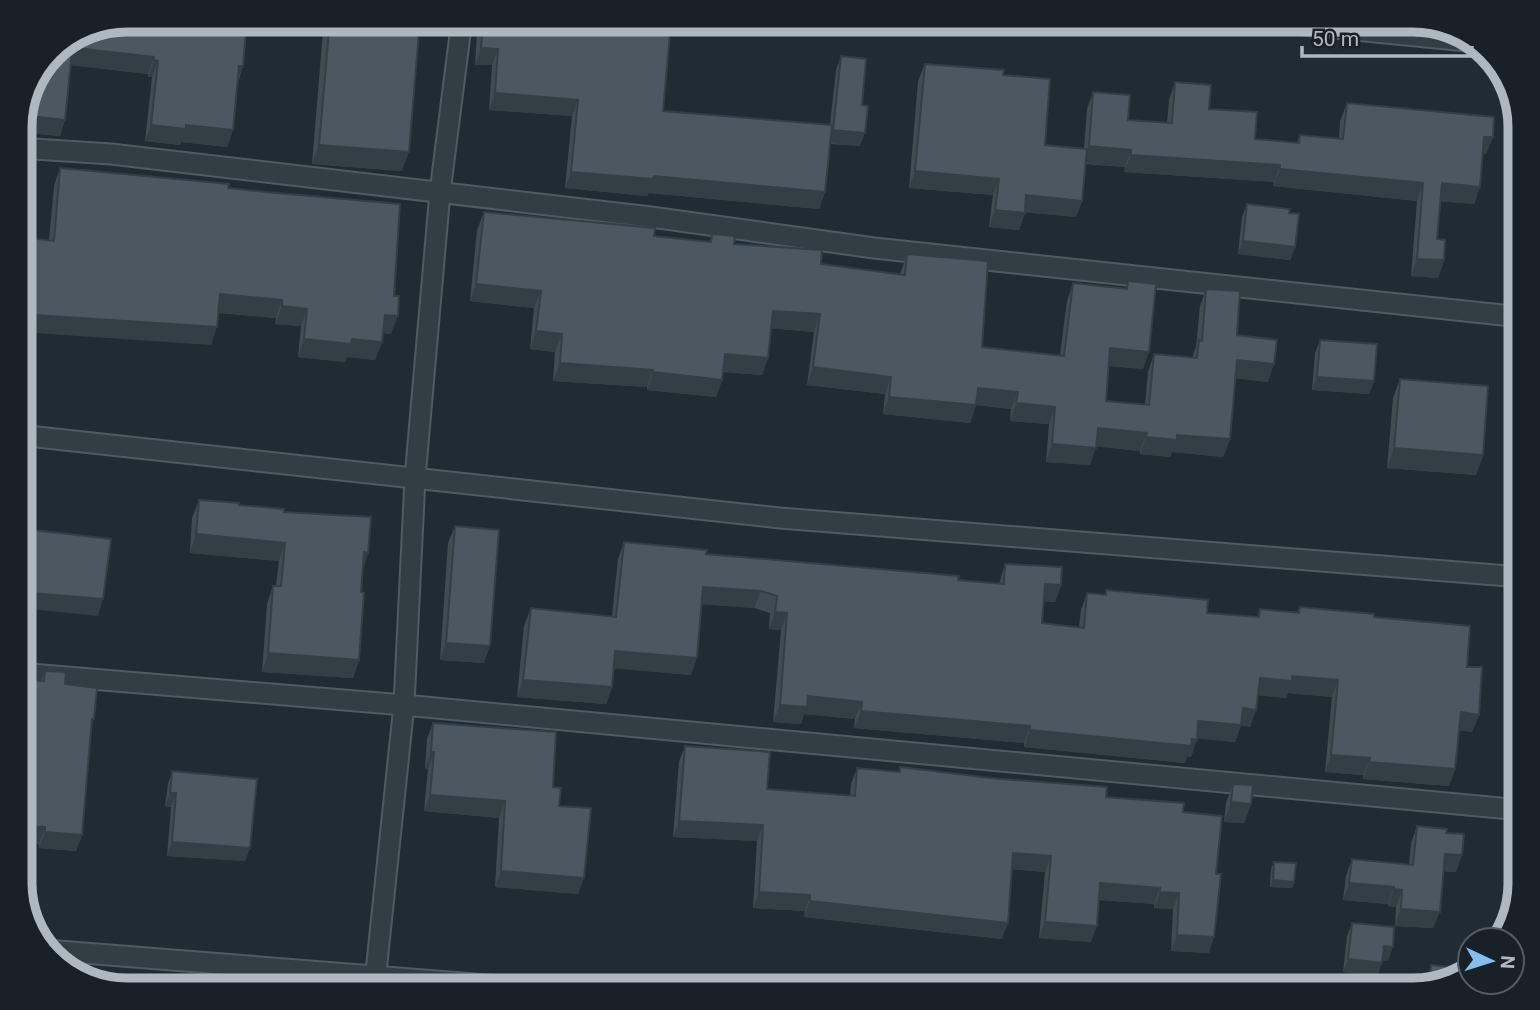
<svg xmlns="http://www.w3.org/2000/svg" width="1540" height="1010" viewBox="0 0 1540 1010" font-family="Roboto,sans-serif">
  <rect width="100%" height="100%" fill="#202b33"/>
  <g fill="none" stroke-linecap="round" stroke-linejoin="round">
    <g stroke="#515a62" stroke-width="23">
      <path id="minor" d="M 1242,19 L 1477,42
        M 19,148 L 111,154 L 651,217 L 874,248 L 1521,317
        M 19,435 L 780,518 L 1521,577
        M 19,673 L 404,705 L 1521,810
        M 46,950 L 563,991
        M 374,991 L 404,705 L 415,478 L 440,192 L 462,19"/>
    </g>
    <use href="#minor" stroke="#333d44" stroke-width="19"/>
  </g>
  <path fill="#404c54" d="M 126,19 L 243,66 L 238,83 L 233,130 L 227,147 L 181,142 L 180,145 L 145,141 L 152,77 L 148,77 L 148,74 L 71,65 L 65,120 L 60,136 L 19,132 L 19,120 L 70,52 L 71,42 Z
    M 324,19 L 420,19 L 402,171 L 312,164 Z
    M 481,19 L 564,19 L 563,25 L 593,28 L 596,19 L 616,19 L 615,28 L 663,111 L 830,125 L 836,70 L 841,56 L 862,105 L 860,146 L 830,144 L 825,192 L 819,209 L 649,193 L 647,196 L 565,188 L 572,116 L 489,110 L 492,65 L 475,65 L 477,31 Z
    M 925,64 L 1003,75 L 1045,145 L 1084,149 L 1087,109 L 1093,92 L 1128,120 L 1167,123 L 1169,100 L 1175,82 L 1209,109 L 1255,139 L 1297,143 L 1300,135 L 1339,139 L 1340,121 L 1347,103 L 1493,137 L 1486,154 L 1483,154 L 1480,187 L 1474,204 L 1440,201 L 1437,239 L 1444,260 L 1438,278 L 1411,276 L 1417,201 L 1273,186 L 1274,182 L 1124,172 L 1125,167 L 1085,164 L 1082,201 L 1076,217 L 1025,212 L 1019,230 L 989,227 L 993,195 L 909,188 L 918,81 Z
    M 60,168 L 228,188 L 391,334 L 383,333 L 382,342 L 375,360 L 347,357 L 345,362 L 298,357 L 301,326 L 275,324 L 276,318 L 218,313 L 211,345 L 49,240 L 54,186 Z
    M 1247,204 L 1289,213 L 1295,247 L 1290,260 L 1238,254 L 1242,217 Z
    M 484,212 L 654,236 L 709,242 L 712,234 L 734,244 L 821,264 L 900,274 L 907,254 L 982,347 L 1060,355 L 1067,301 L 1073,283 L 1125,289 L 1128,281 L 1143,369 L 1108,366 L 1106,401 L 1145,405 L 1148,372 L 1154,354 L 1192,358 L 1196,347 L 1200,306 L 1206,289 L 1268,382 L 1235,378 L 1230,439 L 1223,457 L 1172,452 L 1170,457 L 1140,454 L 1140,451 L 1096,446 L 1090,465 L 1046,462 L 1049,424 L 1010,421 L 1011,409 L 976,405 L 970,423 L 883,414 L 885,394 L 807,385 L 814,332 L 771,328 L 768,358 L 762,375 L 723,372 L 722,380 L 716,397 L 647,390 L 647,387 L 553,381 L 555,352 L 530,349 L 534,308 L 470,301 L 477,230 Z
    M 1320,340 L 1374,381 L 1369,394 L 1312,390 L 1315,353 Z
    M 1400,379 L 1483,455 L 1476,475 L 1387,468 L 1393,398 Z
    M 199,500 L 284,512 L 368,553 L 363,568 L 361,592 L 359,660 L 353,678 L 262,672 L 267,604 L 273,586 L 276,586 L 279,561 L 190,553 L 192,518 Z
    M 455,526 L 484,663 L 440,660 L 448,543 Z
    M 624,542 L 706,554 L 958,580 L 999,584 L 1005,564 L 1061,585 L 1055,602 L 1043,601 L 1042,623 L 1079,627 L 1081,610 L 1087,593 L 1105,595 L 1106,590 L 1207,613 L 1257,617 L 1260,609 L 1298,612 L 1300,607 L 1374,617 L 1467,667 L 1479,715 L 1472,732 L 1459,730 L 1455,769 L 1449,786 L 1363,779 L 1363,775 L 1325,772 L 1332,697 L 1288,693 L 1286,698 L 1258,695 L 1256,710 L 1250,727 L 1241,725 L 1235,742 L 1197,738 L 1191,757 L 1187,756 L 1185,763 L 1024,747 L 1024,743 L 854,728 L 855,719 L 804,714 L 801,724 L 773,722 L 781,630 L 769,629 L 770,613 L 754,608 L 702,604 L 691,675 L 613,668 L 612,687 L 606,704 L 517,697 L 524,626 L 531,608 L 612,616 L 618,559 Z
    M 45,671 L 65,684 L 94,719 L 91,726 L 82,835 L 76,851 L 39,848 L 39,844 L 19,842 L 19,679 L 41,680 Z
    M 433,723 L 553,787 L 559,806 L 578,894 L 495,887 L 499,818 L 424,811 L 428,769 L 425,768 L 427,739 Z
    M 685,746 L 767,789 L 850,796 L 851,784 L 857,768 L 898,772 L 900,767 L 1106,797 L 1183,812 L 1209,953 L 1171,951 L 1173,909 L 1154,908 L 1154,904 L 1099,900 L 1091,942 L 1039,938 L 1045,872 L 1012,869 L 1002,939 L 804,917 L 805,911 L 753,908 L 757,841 L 673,837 L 679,762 Z
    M 172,771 L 250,848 L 245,861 L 167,856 L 171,807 L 165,806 L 168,784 Z
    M 1233,784 L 1251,804 L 1244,823 L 1224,822 L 1226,803 Z
    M 1417,826 L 1446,833 L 1456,872 L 1443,871 L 1433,928 L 1395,926 L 1396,907 L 1388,906 L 1388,904 L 1343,900 L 1346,876 L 1352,859 L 1409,865 L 1411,843 Z
    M 1274,862 L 1294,882 L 1292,888 L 1270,887 L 1271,869 Z
    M 1352,923 L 1388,961 L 1382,960 L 1377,976 L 1343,972 L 1347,936 Z
    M 1431,965 L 1452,982 L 1424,988 Z"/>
  <path fill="#343e45" d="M 75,48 L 154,57 L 148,74 L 68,65 Z
    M 481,48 L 498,49 L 492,65 L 475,65 Z
    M 154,60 L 158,61 L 152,77 L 148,77 Z
    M 239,66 L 243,66 L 237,83 Z
    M 495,93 L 578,100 L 572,116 L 489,110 Z
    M 21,115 L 65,120 L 60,136 L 19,132 L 19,120 Z
    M 151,125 L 186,125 L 233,130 L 227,147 L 181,142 L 180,145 L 145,141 Z
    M 833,130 L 865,133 L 860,146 L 828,143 Z
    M 1484,137 L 1493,137 L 1486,154 L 1478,154 Z
    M 319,145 L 409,152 L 402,171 L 312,164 Z
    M 1089,146 L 1131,150 L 1125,167 L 1083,163 Z
    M 1131,155 L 1280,165 L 1274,182 L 1124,172 Z
    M 1280,169 L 1423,183 L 1417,201 L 1273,186 Z
    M 915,171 L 999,179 L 993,195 L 909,188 Z
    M 571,172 L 654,176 L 825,192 L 819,209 L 649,193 L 647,196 L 565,188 Z
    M 1442,183 L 1480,187 L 1474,204 L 1436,201 Z
    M 1026,195 L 1082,201 L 1076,217 L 1020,212 Z
    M 995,210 L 1025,213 L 1019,230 L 989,227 Z
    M 1243,241 L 1295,247 L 1290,260 L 1238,254 Z
    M 1417,259 L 1444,260 L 1438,278 L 1411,276 Z
    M 476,284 L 541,291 L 534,308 L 470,301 Z
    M 220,294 L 282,300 L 276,318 L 213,312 Z
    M 282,306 L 307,309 L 301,326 L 275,324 Z
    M 773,311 L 820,314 L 814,332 L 766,328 Z
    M 19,314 L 217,327 L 211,345 L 19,332 Z
    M 385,315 L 398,316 L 391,334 L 378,333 Z
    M 536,331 L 562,334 L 555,352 L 530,349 Z
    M 304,339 L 352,339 L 382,342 L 375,360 L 347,357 L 345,362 L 298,357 Z
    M 1110,348 L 1149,352 L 1143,369 L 1103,365 Z
    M 725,354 L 768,358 L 762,375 L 718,371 Z
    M 1237,360 L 1274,364 L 1268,382 L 1231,377 Z
    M 560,363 L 653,370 L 647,387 L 553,381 Z
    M 813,367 L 891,377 L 885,394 L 807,385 Z
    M 653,372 L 722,380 L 716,397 L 647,390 Z
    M 1317,377 L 1374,381 L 1369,394 L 1312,390 Z
    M 978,388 L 1018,392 L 1011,409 L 976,405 L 970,423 L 883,414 L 889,397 Z
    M 1016,403 L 1055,407 L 1049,424 L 1010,421 Z
    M 1098,428 L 1147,433 L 1140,451 L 1091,446 Z
    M 1177,435 L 1230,439 L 1223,457 L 1172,452 L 1170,457 L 1140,454 L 1146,437 Z
    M 1052,444 L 1096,448 L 1090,465 L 1046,462 Z
    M 1394,448 L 1483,455 L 1476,475 L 1387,468 Z
    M 196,534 L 285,543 L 279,561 L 190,553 Z
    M 364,552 L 368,553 L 362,571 Z
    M 1045,584 L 1061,585 L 1055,602 L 1038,601 Z
    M 703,587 L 761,591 L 754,608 L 697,604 Z
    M 19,592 L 103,599 L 98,616 L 19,608 Z
    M 775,612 L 787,613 L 781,630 L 769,629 Z
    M 446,643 L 490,646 L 484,663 L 440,660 Z
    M 615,651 L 697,658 L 691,675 L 608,668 Z
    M 268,653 L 359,660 L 353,678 L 262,672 Z
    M 1292,676 L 1338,680 L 1332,697 L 1288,693 L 1286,698 L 1254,695 L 1260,678 Z
    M 523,680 L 612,687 L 606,704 L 517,697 Z
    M 808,696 L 862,702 L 855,719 L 804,714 L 801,724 L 773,722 L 780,705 Z
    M 1243,708 L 1256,710 L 1250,727 L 1241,725 L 1235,742 L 1192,738 L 1198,721 Z
    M 861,711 L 1030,726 L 1024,743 L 854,728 Z
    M 1461,712 L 1479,715 L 1472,732 L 1455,730 Z
    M 1030,730 L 1197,740 L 1191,757 L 1187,756 L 1185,763 L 1024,747 Z
    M 431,752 L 434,752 L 428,769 L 425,768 Z
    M 1331,755 L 1370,758 L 1363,775 L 1325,772 Z
    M 1369,762 L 1455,769 L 1449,786 L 1363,779 Z
    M 170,793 L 176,793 L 171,807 L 165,806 Z
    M 430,795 L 505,801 L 499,818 L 424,811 Z
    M 1231,802 L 1251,804 L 1244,823 L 1224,822 Z
    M 679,821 L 763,825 L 757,841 L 673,837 Z
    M 19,826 L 45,827 L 39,844 L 19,842 Z
    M 45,832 L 82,835 L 76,851 L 39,848 Z
    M 172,842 L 250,848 L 245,861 L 167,856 Z
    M 1013,853 L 1051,856 L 1045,872 L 1007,869 Z
    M 1445,854 L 1462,855 L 1456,872 L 1439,871 Z
    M 501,871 L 584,878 L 578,894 L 495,887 Z
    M 1273,880 L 1294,882 L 1292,888 L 1270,887 Z
    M 1100,883 L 1160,888 L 1154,904 L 1095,899 Z
    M 1349,883 L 1394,887 L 1388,904 L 1343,900 Z
    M 1394,889 L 1402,890 L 1396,907 L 1388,906 Z
    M 759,892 L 810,895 L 805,911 L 753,908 Z
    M 1160,892 L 1179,893 L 1173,909 L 1154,908 Z
    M 810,901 L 1008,923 L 1002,939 L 804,917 Z
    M 1401,909 L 1440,912 L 1433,928 L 1395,926 Z
    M 1045,922 L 1097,926 L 1091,942 L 1039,938 Z
    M 1177,935 L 1214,937 L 1209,953 L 1171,951 Z
    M 1384,946 L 1393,947 L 1388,961 L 1379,960 Z
    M 1348,959 L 1382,963 L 1377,976 L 1343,972 Z
    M 1430,983 L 1442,984 L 1429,987 Z"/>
  <path fill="#4b5862" stroke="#343e45" stroke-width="2" d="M 126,19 L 247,19 L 243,66 L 239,66 L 233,130 L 186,125 L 186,129 L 151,125 L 158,61 L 154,60 L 154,57 L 75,48 L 75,40 Z
    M 330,19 L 420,19 L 409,152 L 319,145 Z
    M 483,19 L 564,19 L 563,25 L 596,28 L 597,19 L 616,19 L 615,28 L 670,34 L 663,111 L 832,125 L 825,192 L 654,176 L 653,179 L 571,172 L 578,100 L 495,93 L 498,49 L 481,48 Z
    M 51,50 L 72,52 L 65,120 L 21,115 Z
    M 841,56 L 866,59 L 862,105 L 868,106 L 865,133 L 833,130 Z
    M 925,64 L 1004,70 L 1003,75 L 1050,79 L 1045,145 L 1087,149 L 1082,201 L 1026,195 L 1025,213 L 995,210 L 999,179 L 915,171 Z
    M 1175,82 L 1211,85 L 1209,109 L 1257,112 L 1255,139 L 1299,143 L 1300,135 L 1343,139 L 1347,103 L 1494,117 L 1493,137 L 1484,137 L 1480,187 L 1442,183 L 1437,239 L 1445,240 L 1444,260 L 1417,259 L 1423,183 L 1280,169 L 1280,165 L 1131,155 L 1131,150 L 1089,146 L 1093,92 L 1130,95 L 1128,120 L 1172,123 Z
    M 60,168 L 229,184 L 228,188 L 266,192 L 400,204 L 394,296 L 399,296 L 398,316 L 385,315 L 382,342 L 352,339 L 351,344 L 304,339 L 307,309 L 282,306 L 282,300 L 220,294 L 217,327 L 19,314 L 19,237 L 54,241 Z
    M 1247,204 L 1290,209 L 1289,213 L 1299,214 L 1295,247 L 1243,241 Z
    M 484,212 L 655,228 L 654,236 L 711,242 L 712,234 L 735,236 L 734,244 L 822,250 L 821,264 L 905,275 L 907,254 L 988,261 L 982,347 L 1064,356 L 1073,283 L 1127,289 L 1128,281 L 1156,284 L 1149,352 L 1110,348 L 1106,401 L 1149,405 L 1154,354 L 1197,358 L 1199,340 L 1202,341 L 1206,289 L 1240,291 L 1237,335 L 1277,340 L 1274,364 L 1237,360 L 1230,439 L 1177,435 L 1177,440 L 1146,437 L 1147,433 L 1098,428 L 1096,448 L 1052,444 L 1055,407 L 1016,403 L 1018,392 L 978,388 L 976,405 L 889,397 L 891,377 L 813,367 L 820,314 L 773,311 L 768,358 L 725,354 L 722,380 L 653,372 L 653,370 L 560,363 L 562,334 L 536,331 L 541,291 L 476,284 Z
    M 1320,340 L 1377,344 L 1374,381 L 1317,377 Z
    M 1400,379 L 1488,386 L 1483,455 L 1394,448 Z
    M 199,500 L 239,503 L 239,505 L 284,509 L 284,512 L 371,517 L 368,553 L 364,552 L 361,592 L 364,593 L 359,660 L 268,653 L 273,586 L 281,586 L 285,543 L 196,534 Z
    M 19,519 L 26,519 L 25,529 L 111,539 L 103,599 L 19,592 Z
    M 455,526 L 499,530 L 490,646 L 446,643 Z
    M 624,542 L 707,550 L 706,554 L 959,576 L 958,580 L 1004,584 L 1005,564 L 1062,567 L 1061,585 L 1045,584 L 1042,623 L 1084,628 L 1087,593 L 1106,595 L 1106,590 L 1208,600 L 1207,613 L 1259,617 L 1260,609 L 1299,613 L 1300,607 L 1374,614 L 1374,617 L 1470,626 L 1467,667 L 1482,667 L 1479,715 L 1461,712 L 1455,769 L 1369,762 L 1370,758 L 1331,755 L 1338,680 L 1292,676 L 1292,681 L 1260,678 L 1256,710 L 1243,708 L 1241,725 L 1198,721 L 1197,740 L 1192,739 L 1191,746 L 1030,730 L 1030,726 L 861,711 L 862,702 L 808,696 L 807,707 L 780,705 L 787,613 L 775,612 L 777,596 L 761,591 L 703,587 L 697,658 L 615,651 L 612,687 L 523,680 L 531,608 L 616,617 Z
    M 45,671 L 66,672 L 65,684 L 97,688 L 94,719 L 92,719 L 82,835 L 45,832 L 45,827 L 19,826 L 19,679 L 44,681 Z
    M 433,723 L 556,732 L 553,787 L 561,788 L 559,806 L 591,808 L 584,878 L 501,871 L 505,801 L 430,795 L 434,752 L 431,752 Z
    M 685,746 L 770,752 L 767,789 L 855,796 L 857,768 L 900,772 L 900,767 L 990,778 L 1107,787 L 1106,797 L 1184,803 L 1183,812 L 1222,816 L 1216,874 L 1221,874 L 1214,937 L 1177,935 L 1179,893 L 1160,892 L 1160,888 L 1100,883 L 1097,926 L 1045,922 L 1051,856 L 1013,853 L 1008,923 L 810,901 L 810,895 L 759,892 L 763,825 L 679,821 Z
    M 172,771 L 257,779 L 250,848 L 172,842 L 176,793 L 170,793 Z
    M 1233,784 L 1253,785 L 1251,804 L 1231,802 Z
    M 1417,826 L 1447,829 L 1446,833 L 1464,834 L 1462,855 L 1445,854 L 1440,912 L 1401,909 L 1402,890 L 1394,889 L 1394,887 L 1349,883 L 1352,859 L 1413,865 Z
    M 1274,862 L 1296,863 L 1294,882 L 1273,880 Z
    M 1352,923 L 1394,927 L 1393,947 L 1384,946 L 1382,963 L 1348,959 Z
    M 1431,965 L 1453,967 L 1452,982 L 1442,984 L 1430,983 Z"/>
  <path d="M0 0H1540V1010H0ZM127 32H1413A95 95 0 0 1 1508 127V883A95 95 0 0 1 1413 978H127A95 95 0 0 1 32 883V127A95 95 0 0 1 127 32Z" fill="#192128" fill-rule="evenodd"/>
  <path fill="none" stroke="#adb8c1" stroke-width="9" d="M127 32H1413A95 95 0 0 1 1508 127V883A95 95 0 0 1 1413 978H127A95 95 0 0 1 32 883V127A95 95 0 0 1 127 32Z"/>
  <g transform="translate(1491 961) rotate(94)"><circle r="33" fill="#192128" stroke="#545d65" stroke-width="2"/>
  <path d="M0-5L12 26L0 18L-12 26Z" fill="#85bdee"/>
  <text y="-10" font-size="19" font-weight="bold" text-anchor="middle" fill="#adb8c1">N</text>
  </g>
  <path d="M1302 46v10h170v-10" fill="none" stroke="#adb8c1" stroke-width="3.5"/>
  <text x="1312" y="46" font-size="21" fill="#adb8c1" stroke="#192128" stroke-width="5" paint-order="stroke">50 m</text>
</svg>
